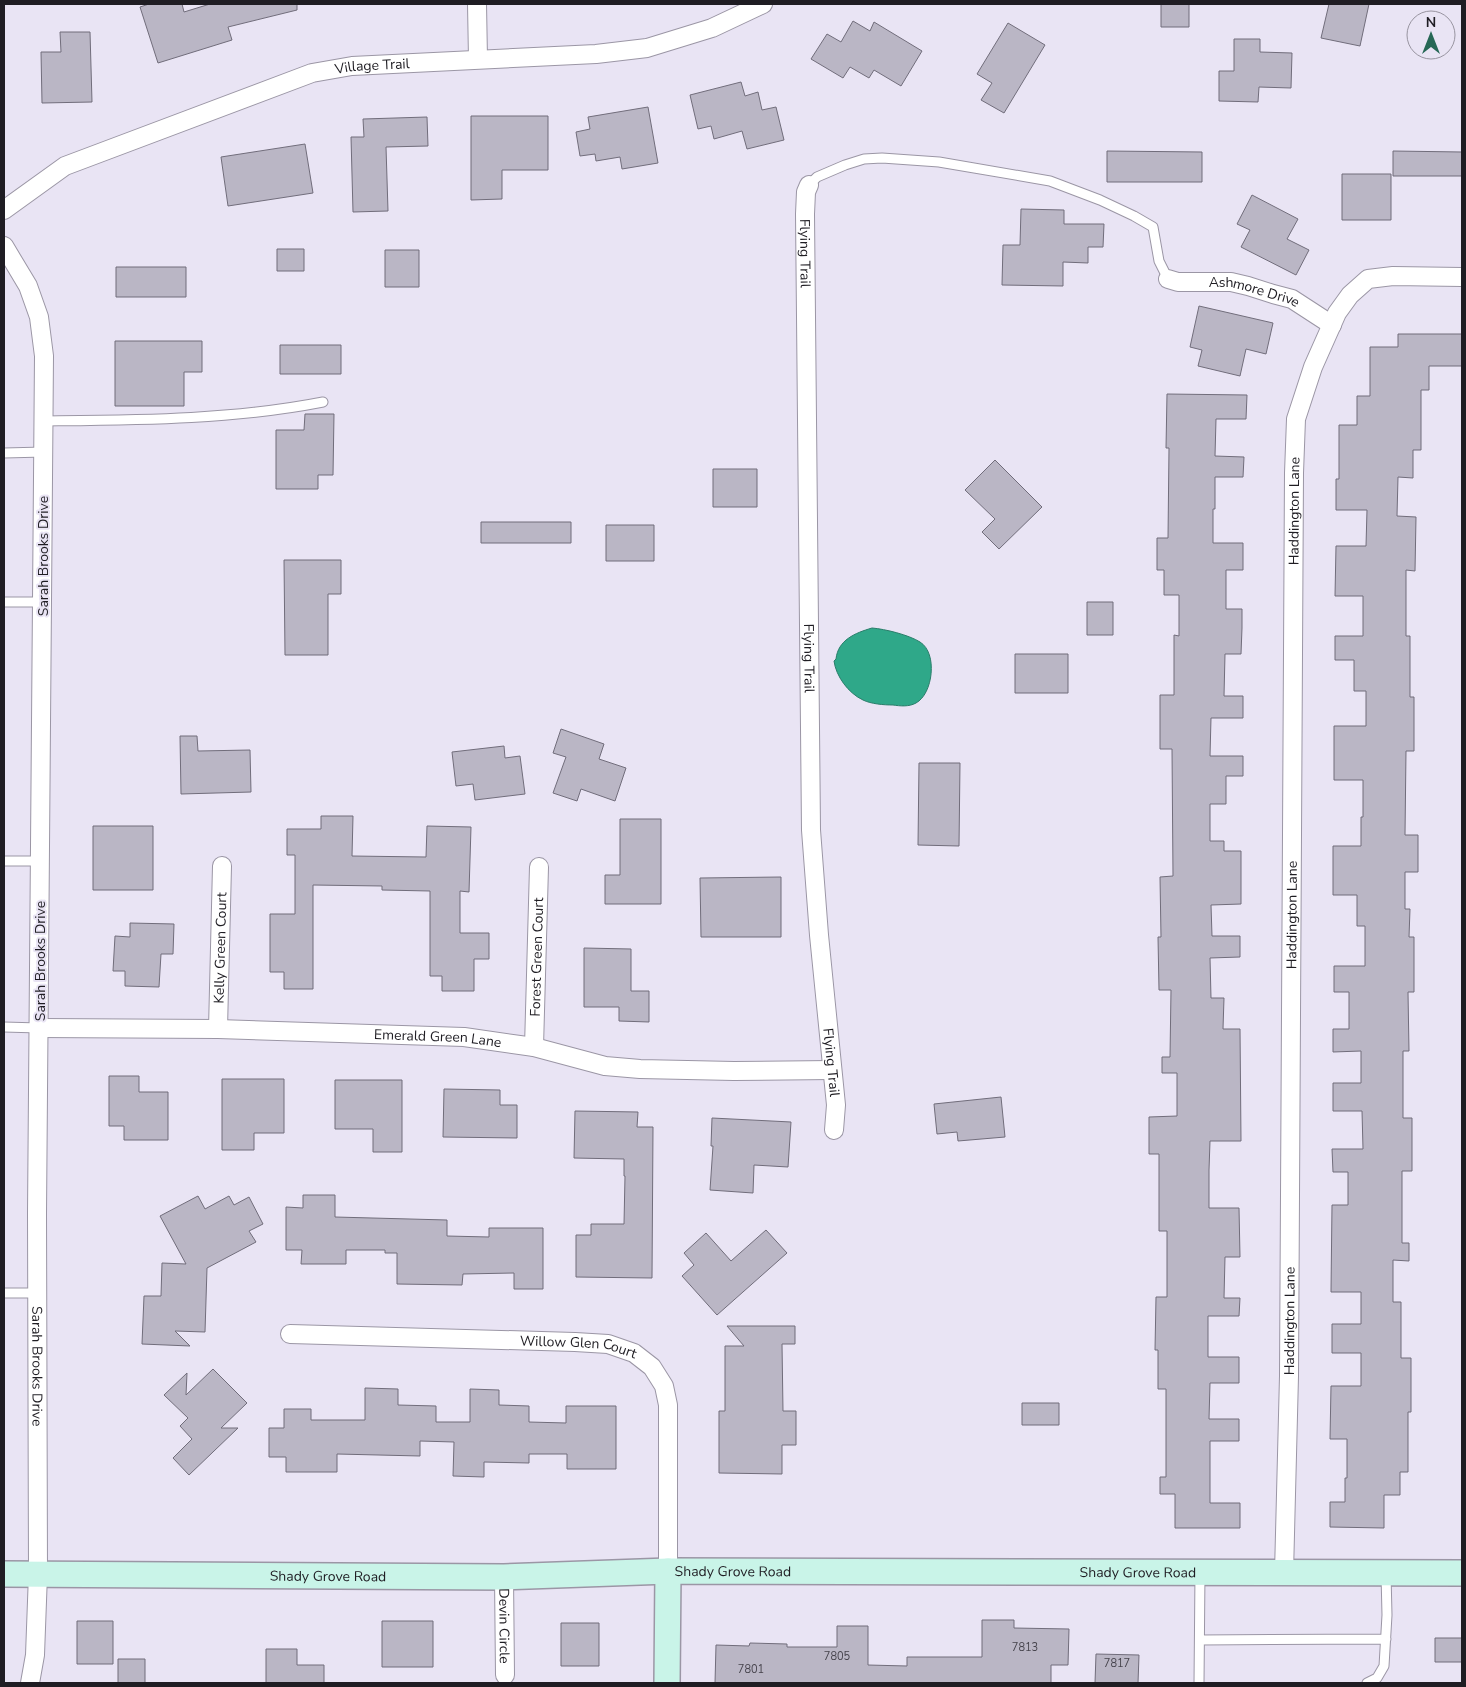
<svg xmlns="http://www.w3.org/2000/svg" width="1466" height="1687" viewBox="0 0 1466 1687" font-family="'Nunito Sans',sans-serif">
  <rect width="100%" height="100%" fill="#e9e4f4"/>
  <path fill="#2fa889" stroke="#2a7e6a" d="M 872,628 C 885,629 909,635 920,642 C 938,653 933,694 916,703 C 909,707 900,706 893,705 C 884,705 871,704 863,700 C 848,693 836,676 834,661 L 836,659 C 838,640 855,633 872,628 Z"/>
  <path fill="#bab6c5" stroke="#716d7b" d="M 149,4 L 182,4 L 184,12 L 210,4 L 297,4 L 297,10 L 228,27 L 232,40 L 158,63 L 140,7 Z
    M 1161,4 L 1189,4 L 1189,27 L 1161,27 Z
    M 1329,4 L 1369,4 L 1360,46 L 1321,38 Z
    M 853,21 L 870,31 L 874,22 L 922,51 L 901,86 L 874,70 L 869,78 L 850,67 L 843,78 L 811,59 L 827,34 L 841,42 Z
    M 1008,23 L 1045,45 L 1004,113 L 981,100 L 992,83 L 977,74 Z
    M 60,32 L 90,32 L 92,102 L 42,103 L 41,52 L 61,52 Z
    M 1234,39 L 1260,39 L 1260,52 L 1292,53 L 1291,88 L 1259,87 L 1258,102 L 1219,101 L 1219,71 L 1234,71 Z
    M 741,82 L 745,96 L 758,92 L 762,110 L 776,107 L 784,140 L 747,149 L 742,131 L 714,139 L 711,126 L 698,129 L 690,95 Z
    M 648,107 L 658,163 L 622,169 L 620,157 L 596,161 L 595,154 L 580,156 L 576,132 L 590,129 L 588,117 Z
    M 471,116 L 548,116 L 548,170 L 502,170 L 502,199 L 471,200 Z
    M 427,117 L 428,146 L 386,147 L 388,211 L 353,212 L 351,137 L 364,137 L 363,119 Z
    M 305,144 L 313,193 L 228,206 L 221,157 Z
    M 1107,151 L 1202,152 L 1202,182 L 1107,182 Z
    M 1393,151 L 1462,152 L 1462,176 L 1393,176 Z
    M 1342,174 L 1391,174 L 1391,220 L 1342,220 Z
    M 1252,195 L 1298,219 L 1287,239 L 1309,250 L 1296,275 L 1241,247 L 1250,230 L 1237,224 Z
    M 1021,209 L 1064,210 L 1064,224 L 1104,224 L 1103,247 L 1088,247 L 1088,263 L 1063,262 L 1063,286 L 1002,285 L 1003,245 L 1020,245 Z
    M 277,249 L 304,249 L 304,271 L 277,271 Z
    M 385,250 L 419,250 L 419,287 L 385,287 Z
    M 116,267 L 186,267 L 186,297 L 116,297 Z
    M 1199,306 L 1273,323 L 1266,354 L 1246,349 L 1240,376 L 1198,366 L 1202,350 L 1190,347 Z
    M 1398,334 L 1462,334 L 1462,366 L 1429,366 L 1429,390 L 1421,390 L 1421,450 L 1413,450 L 1413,478 L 1398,477 L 1397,516 L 1416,517 L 1415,571 L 1406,570 L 1406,636 L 1410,636 L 1410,697 L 1414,697 L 1414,751 L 1406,751 L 1405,835 L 1418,835 L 1418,872 L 1405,872 L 1405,909 L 1410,909 L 1409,937 L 1414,937 L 1414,992 L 1408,992 L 1409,1051 L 1403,1051 L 1403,1118 L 1412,1118 L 1412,1171 L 1402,1171 L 1402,1243 L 1409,1243 L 1409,1261 L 1393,1260 L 1393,1302 L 1401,1302 L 1401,1358 L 1411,1358 L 1411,1412 L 1408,1412 L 1408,1472 L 1400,1472 L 1400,1495 L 1384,1495 L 1384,1528 L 1330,1527 L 1330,1502 L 1345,1502 L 1345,1478 L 1347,1478 L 1347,1439 L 1330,1439 L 1331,1386 L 1361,1386 L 1361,1353 L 1332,1353 L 1332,1324 L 1361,1324 L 1361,1292 L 1331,1292 L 1332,1205 L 1348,1205 L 1348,1172 L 1333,1172 L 1332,1149 L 1363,1149 L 1362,1111 L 1333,1111 L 1333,1083 L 1361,1083 L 1361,1051 L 1333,1052 L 1333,1029 L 1349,1029 L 1349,992 L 1334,992 L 1334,966 L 1365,966 L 1365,926 L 1357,926 L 1357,895 L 1333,895 L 1333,846 L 1361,846 L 1361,817 L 1363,817 L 1363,780 L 1334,780 L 1334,726 L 1366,726 L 1366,691 L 1354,691 L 1354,660 L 1335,660 L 1335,636 L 1363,636 L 1363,596 L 1335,596 L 1336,546 L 1366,546 L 1367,510 L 1336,510 L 1336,479 L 1339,479 L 1339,425 L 1357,425 L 1357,396 L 1370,396 L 1370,347 L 1398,347 Z
    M 115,341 L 202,341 L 202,372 L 184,372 L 184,406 L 115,406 Z
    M 280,345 L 341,345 L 341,374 L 280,374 Z
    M 1167,394 L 1247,395 L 1246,419 L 1216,419 L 1215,456 L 1244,457 L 1243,477 L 1215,477 L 1215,509 L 1213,509 L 1213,543 L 1243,543 L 1243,570 L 1226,570 L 1226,609 L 1242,609 L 1242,628 L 1241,654 L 1225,654 L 1224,696 L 1243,696 L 1243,718 L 1211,718 L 1210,756 L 1243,756 L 1243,776 L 1226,776 L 1226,804 L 1210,804 L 1210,841 L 1224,841 L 1224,851 L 1241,851 L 1241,904 L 1211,905 L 1212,936 L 1240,936 L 1240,957 L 1210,958 L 1211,998 L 1224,998 L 1223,1029 L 1240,1029 L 1241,1141 L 1210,1141 L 1209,1170 L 1209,1208 L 1239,1208 L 1240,1257 L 1225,1257 L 1224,1298 L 1240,1298 L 1239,1316 L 1208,1316 L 1208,1357 L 1239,1357 L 1239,1383 L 1210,1383 L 1209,1419 L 1239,1419 L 1239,1441 L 1210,1441 L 1210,1503 L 1240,1503 L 1240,1528 L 1175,1528 L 1175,1494 L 1160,1494 L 1160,1477 L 1166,1477 L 1166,1389 L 1158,1389 L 1158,1350 L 1155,1350 L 1156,1297 L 1167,1297 L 1167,1231 L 1159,1231 L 1159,1154 L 1149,1154 L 1149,1117 L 1177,1116 L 1177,1073 L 1162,1073 L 1162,1057 L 1170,1057 L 1171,990 L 1159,990 L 1158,937 L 1161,937 L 1160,877 L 1173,876 L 1172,749 L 1160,749 L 1160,695 L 1174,695 L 1174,635 L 1179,636 L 1179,595 L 1164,595 L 1164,570 L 1157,570 L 1157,538 L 1168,538 L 1169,448 L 1166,448 Z
    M 305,414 L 334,414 L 333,475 L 318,475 L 318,489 L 276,489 L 276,430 L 304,430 Z
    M 995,460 L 1042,507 L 999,549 L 982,532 L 995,519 L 965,490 Z
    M 713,469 L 757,469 L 757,507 L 713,507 Z
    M 481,522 L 571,522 L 571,543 L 481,543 Z
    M 606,525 L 654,525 L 654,561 L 606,561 Z
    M 284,560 L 341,560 L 341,594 L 328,594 L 328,655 L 285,655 Z
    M 1087,602 L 1113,602 L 1113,635 L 1087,635 Z
    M 1015,654 L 1068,654 L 1068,693 L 1015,693 Z
    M 561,729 L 604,744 L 599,759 L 626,768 L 615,801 L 581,789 L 577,801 L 553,793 L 566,757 L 553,753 Z
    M 180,736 L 197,736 L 198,751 L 250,750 L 251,792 L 181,794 Z
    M 504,746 L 505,758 L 520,756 L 525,794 L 475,800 L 473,784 L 456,786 L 452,752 Z
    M 919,763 L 960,763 L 959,846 L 918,845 Z
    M 321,816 L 353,816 L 352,856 L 426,857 L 427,826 L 471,827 L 469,892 L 460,891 L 460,933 L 489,933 L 489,959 L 474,959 L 474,991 L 442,991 L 442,976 L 430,976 L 430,891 L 382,890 L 382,886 L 313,885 L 313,989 L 284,989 L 284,972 L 270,972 L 270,914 L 295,914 L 295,855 L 287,855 L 287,829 L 321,829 Z
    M 620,819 L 661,819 L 661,904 L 605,904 L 605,875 L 620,875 Z
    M 93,826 L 153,826 L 153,890 L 93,890 Z
    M 781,877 L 781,937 L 701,937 L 700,878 Z
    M 130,923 L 174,924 L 173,954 L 161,954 L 159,987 L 125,986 L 125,971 L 113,971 L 115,936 L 130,937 Z
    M 584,948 L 631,949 L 631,991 L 649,991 L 649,1022 L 619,1021 L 619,1007 L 584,1007 Z
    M 109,1076 L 139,1076 L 139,1092 L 168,1092 L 168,1140 L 124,1140 L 124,1126 L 109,1126 Z
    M 222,1079 L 284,1079 L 284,1133 L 254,1133 L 254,1150 L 222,1150 Z
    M 335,1080 L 402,1080 L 402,1152 L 373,1152 L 373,1129 L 335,1129 Z
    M 444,1089 L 500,1090 L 500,1105 L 517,1105 L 517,1138 L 443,1137 Z
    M 1001,1097 L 1005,1137 L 958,1141 L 957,1132 L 937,1134 L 934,1104 Z
    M 575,1111 L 638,1112 L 637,1127 L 653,1127 L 652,1278 L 576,1277 L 576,1235 L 591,1235 L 591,1224 L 624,1224 L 625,1176 L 624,1176 L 624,1159 L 574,1158 Z
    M 712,1118 L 791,1122 L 788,1167 L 754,1165 L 753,1193 L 710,1190 L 713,1146 L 711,1146 Z
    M 303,1195 L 335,1195 L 335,1217 L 447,1220 L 447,1236 L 489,1237 L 489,1228 L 543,1228 L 543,1289 L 514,1289 L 514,1273 L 463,1274 L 462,1285 L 397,1284 L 397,1253 L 385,1253 L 385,1250 L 346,1250 L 346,1264 L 301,1264 L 302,1250 L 286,1250 L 286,1207 L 303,1208 Z
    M 198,1196 L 205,1209 L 229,1196 L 234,1205 L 249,1197 L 263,1224 L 249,1231 L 256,1242 L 207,1268 L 205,1332 L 175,1331 L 190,1346 L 142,1344 L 144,1296 L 161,1296 L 162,1263 L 186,1264 L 160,1216 Z
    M 766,1230 L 787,1253 L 717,1315 L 682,1276 L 694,1265 L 684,1253 L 706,1233 L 731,1261 Z
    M 727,1326 L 795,1326 L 795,1344 L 782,1344 L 783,1411 L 796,1411 L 796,1445 L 782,1445 L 782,1474 L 719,1473 L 719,1411 L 725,1411 L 725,1346 L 744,1346 Z
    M 213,1369 L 247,1403 L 221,1428 L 238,1428 L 189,1475 L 173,1458 L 192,1439 L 180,1426 L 188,1418 L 164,1395 L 187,1373 L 186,1395 Z
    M 365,1388 L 398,1389 L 398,1405 L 436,1406 L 436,1422 L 470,1422 L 470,1389 L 499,1390 L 499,1405 L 529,1406 L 529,1422 L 566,1423 L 566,1406 L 616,1406 L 616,1469 L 567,1469 L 567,1454 L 529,1454 L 529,1463 L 484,1462 L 484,1477 L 453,1476 L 454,1442 L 420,1441 L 420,1456 L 337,1454 L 337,1472 L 286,1472 L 286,1457 L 269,1457 L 269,1428 L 284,1428 L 284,1409 L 311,1409 L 311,1420 L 365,1420 Z
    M 1022,1403 L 1059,1403 L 1059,1425 L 1022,1425 Z
    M 982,1620 L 1014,1620 L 1014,1628 L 1069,1629 L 1068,1665 L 1051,1665 L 1051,1683 L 715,1683 L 716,1645 L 749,1646 L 750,1643 L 787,1644 L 787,1647 L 837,1647 L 837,1626 L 868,1626 L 868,1665 L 907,1666 L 907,1657 L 982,1657 Z
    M 77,1621 L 113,1621 L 113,1664 L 77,1664 Z
    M 382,1621 L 433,1621 L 433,1667 L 382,1667 Z
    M 561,1623 L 599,1623 L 599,1666 L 561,1666 Z
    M 1435,1638 L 1462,1638 L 1462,1662 L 1435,1662 Z
    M 266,1649 L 297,1649 L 297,1665 L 324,1665 L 324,1683 L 266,1683 Z
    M 1096,1654 L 1139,1655 L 1138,1683 L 1095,1683 Z
    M 118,1659 L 145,1659 L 145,1683 L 118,1683 Z"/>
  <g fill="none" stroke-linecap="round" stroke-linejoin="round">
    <g stroke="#9b96a5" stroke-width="11">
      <path id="lane" d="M 809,185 L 817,177 L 845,165 L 864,159 L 882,158 L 939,162 L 1050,181 L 1100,200 L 1134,216 L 1153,227 L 1159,261 L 1168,279
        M 44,421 C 137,420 231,420 323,402
        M 4,453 L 44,452
        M 4,602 L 43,602
        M 4,861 L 41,861
        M 4,1027 L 39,1028
        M 4,1293 L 37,1293
        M 1200,1640 L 1386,1639
        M 1199,1683 L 1200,1573
        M 1367,1683 L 1377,1678 L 1384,1666 L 1387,1615 L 1386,1574"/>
    </g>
    <g stroke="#9b96a5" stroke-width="20">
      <g id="street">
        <path d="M 477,4 L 478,59"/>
        <path id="s1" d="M 809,185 L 806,192 L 805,214 L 811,830 L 819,935 L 836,1105 L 834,1130"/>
        <path id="s2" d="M 4,210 L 65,166 L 312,73 L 352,66 L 596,54 L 647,48 L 712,28 L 763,4"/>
        <path id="s3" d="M 4,246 L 28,286 L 39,317 L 44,356 L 37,1214 L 38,1574 L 35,1655 L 30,1683"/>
        <path id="s4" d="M 1168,279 L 1178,282 L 1231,282 L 1248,286 L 1273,294 L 1292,299 L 1332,325"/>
        <path id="s5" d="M 39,1028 L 218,1029 L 464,1037 L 534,1047 L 605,1066 L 640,1069 L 734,1071 L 832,1070"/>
        <path id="s6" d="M 218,1029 L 222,866"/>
        <path id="s7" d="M 534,1047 L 539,867"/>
        <path id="s8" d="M 290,1334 L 575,1342 L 608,1344 L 634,1353 L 652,1367 L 664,1386 L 668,1405 L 668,1571"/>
        <path id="s9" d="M 1284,1573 L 1289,1376 L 1294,473 L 1296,419 L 1313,367 L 1337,313 L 1350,295 L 1368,279 L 1393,276 L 1462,277"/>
        <path id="s10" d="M 504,1577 L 505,1675"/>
      </g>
    </g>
    <g stroke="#9b96a5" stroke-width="28">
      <g id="secondary">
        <path id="s11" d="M 4,1574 L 504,1577 L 668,1571 L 1462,1573"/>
        <path d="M 667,1683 L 668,1571"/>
      </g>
    </g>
    <use href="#lane" stroke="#fff" stroke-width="9"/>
    <use href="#street" stroke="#fff" stroke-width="18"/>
    <use href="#secondary" stroke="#c9f4e8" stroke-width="25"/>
  </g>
  <g text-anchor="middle" stroke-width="4" stroke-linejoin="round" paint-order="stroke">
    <g font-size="11" fill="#46434c">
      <text x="1025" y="1651">7813</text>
      <text x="837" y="1660">7805</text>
      <text x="1117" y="1667">7817</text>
      <text x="751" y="1673">7801</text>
    </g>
    <g font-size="14" fill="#1f1d23" stroke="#e9e4f4">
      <text dy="5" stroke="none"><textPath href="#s2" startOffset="400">Village Trail</textPath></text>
      <text dy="5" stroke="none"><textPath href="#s1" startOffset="69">Flying Trail</textPath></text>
      <text dy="5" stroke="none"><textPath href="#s4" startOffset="88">Ashmore Drive</textPath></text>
      <text dy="5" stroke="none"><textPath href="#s9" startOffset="1062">Haddington Lane</textPath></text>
      <text transform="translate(43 556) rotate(-90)" y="5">Sarah Brooks Drive</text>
      <text dy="5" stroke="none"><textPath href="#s1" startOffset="474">Flying Trail</textPath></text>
      <text dy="5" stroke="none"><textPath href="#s9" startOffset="658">Haddington Lane</textPath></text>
      <text dy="5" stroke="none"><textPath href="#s6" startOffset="81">Kelly Green Court</textPath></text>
      <text dy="5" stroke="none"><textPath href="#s7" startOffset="90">Forest Green Court</textPath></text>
      <text transform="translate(40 961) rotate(-90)" y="5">Sarah Brooks Drive</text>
      <text dy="5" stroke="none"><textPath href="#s5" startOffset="399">Emerald Green Lane</textPath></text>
      <text dy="5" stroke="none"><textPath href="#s1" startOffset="879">Flying Trail</textPath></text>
      <text dy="5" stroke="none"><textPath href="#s9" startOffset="252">Haddington Lane</textPath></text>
      <text dy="5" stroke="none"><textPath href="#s8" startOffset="289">Willow Glen Court</textPath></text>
      <text dy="5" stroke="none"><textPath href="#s3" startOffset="1129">Sarah Brooks Drive</textPath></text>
      <text dy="5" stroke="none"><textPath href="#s11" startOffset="729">Shady Grove Road</textPath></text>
      <text dy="5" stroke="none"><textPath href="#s11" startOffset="1134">Shady Grove Road</textPath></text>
      <text dy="5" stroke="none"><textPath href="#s11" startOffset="324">Shady Grove Road</textPath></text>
      <text dy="5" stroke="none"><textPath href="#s10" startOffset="49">Devin Circle</textPath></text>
    </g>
  </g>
  <rect width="1466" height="1687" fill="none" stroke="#1f1d23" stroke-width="10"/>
  <g transform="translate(1431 35)"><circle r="24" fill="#e9e4f4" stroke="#9894a0"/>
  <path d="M0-4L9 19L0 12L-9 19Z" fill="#266755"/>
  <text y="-8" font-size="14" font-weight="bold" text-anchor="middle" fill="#1f1d23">N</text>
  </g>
</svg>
